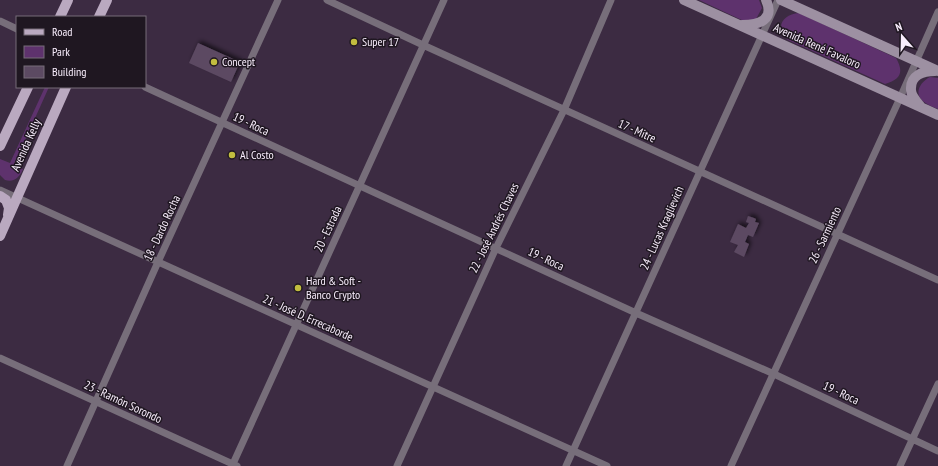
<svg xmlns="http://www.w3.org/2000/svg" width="938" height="466" viewBox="0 0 938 466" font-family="'PT Sans Narrow',sans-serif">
  <defs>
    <filter id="shadow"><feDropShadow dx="2.5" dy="-2.5" stdDeviation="2" flood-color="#0009"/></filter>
  </defs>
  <rect width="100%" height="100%" fill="#3c2b42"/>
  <path fill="#5e326d" d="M 699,0 L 759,0 L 762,8 L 756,19 L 746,22 Z
    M 799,13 L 896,58 C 904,72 901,79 885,84 L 788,40 C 774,27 783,14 799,13 Z
    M 930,77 L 938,78 L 938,109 C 933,107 928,105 924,102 C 913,94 920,82 930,77 Z
    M 45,87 L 49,87 L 14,165 L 23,169 C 20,177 14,183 5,180 L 0,175 L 0,159 L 10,163 Z"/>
  <path fill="#5c4a62" filter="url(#shadow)" d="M 198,43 L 240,62 L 231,82 L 189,63 Z
    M 748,216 L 754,218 L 756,219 L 755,222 L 759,223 L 753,237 L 748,235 L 745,242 L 749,244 L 744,257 L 734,252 L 738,245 L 730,242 L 738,224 L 746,228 L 749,223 L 746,222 Z"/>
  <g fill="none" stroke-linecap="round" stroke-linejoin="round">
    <path stroke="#776e7a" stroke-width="7" d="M 327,0 L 423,45 L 938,280
      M 0,21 L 17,29
      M 145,87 L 636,313 L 774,374 L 938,451
      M 0,190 L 607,466
      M 0,358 L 237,466
      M 67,466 L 158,262 L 278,0
      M 232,466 L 444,0
      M 397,466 L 496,248 L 564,110 L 611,0
      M 566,466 L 778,0
      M 731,466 L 900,98 L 938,12
      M 900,466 L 938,384"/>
    <path stroke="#9d90a2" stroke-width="10" d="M 684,0 L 938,115
      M 781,0 L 938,71
      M 742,25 C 759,25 775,20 766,0
      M 921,107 C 917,102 911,96 911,90 C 910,75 923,71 935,71"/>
    <path stroke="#baa9c0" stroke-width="10" d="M 60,17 L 68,0
      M 99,17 L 107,0
      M 0,146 L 28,87
      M 0,196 L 6,200 L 9,208 L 8,215
      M 0,236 L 66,87"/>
  </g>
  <g fill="#c2bd3f" stroke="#1f1721" stroke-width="1.5">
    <circle cx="354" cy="42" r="4"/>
    <circle cx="214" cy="62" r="4"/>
    <circle cx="232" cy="155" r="4"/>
    <circle cx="298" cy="288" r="4"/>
  </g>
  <g text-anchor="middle" stroke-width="3" stroke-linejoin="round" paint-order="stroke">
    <g font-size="12" fill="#f8edfc" stroke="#1f1721" text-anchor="start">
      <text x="362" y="46">Super 17</text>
      <text x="222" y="66">Concept</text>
      <text x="240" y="159">Al Costo</text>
      <text x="306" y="285">Hard &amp; Soft -<tspan x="306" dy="14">Banco Crypto</tspan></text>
    </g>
    <g font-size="12" fill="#f8edfc" stroke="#1f1721">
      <text transform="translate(817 46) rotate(24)" y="4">Avenida René Favaloro</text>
      <text transform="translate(251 124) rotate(25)" y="4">19 - Roca</text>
      <text transform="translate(637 131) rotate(24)" y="4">17 - Mitre</text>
      <text transform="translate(26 145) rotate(-66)" y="4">Avenida Kelly</text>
      <text transform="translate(162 228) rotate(-65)" y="4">18 - Dardo Rocha</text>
      <text transform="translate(494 228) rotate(-64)" y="4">22 - José Andrés Chaves</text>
      <text transform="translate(662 228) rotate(-66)" y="4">24 - Lucas Kraglievich</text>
      <text transform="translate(328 229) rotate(-65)" y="4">20 - Estrada</text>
      <text transform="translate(825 235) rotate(-65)" y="4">26 - Sarmiento</text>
      <text transform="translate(546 259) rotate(25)" y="4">19 - Roca</text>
      <text transform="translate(308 318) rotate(24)" y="4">21 - José D. Errecaborde</text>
      <text transform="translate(841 393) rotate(25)" y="4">19 - Roca</text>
      <text transform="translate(123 402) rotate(25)" y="4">23 - Ramón Sorondo</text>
    </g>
  </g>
  <rect x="16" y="16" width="130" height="72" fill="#1f1721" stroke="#766d79"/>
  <rect x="24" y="29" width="20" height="6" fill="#baa9c0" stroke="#766d79"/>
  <text x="52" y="36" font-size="12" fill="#f8edfc">Road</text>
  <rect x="24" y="46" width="20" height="12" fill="#5e326d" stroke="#766d79"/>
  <text x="52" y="56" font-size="12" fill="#f8edfc">Park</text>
  <rect x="24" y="66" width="20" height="12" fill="#5c4a62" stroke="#766d79"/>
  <text x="52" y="76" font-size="12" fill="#f8edfc">Building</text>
  <g transform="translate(902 36) rotate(340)" stroke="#1f1721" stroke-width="3" paint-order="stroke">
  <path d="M0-3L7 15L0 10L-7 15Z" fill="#f8edfc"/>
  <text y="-6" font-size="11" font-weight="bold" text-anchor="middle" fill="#f8edfc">N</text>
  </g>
</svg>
